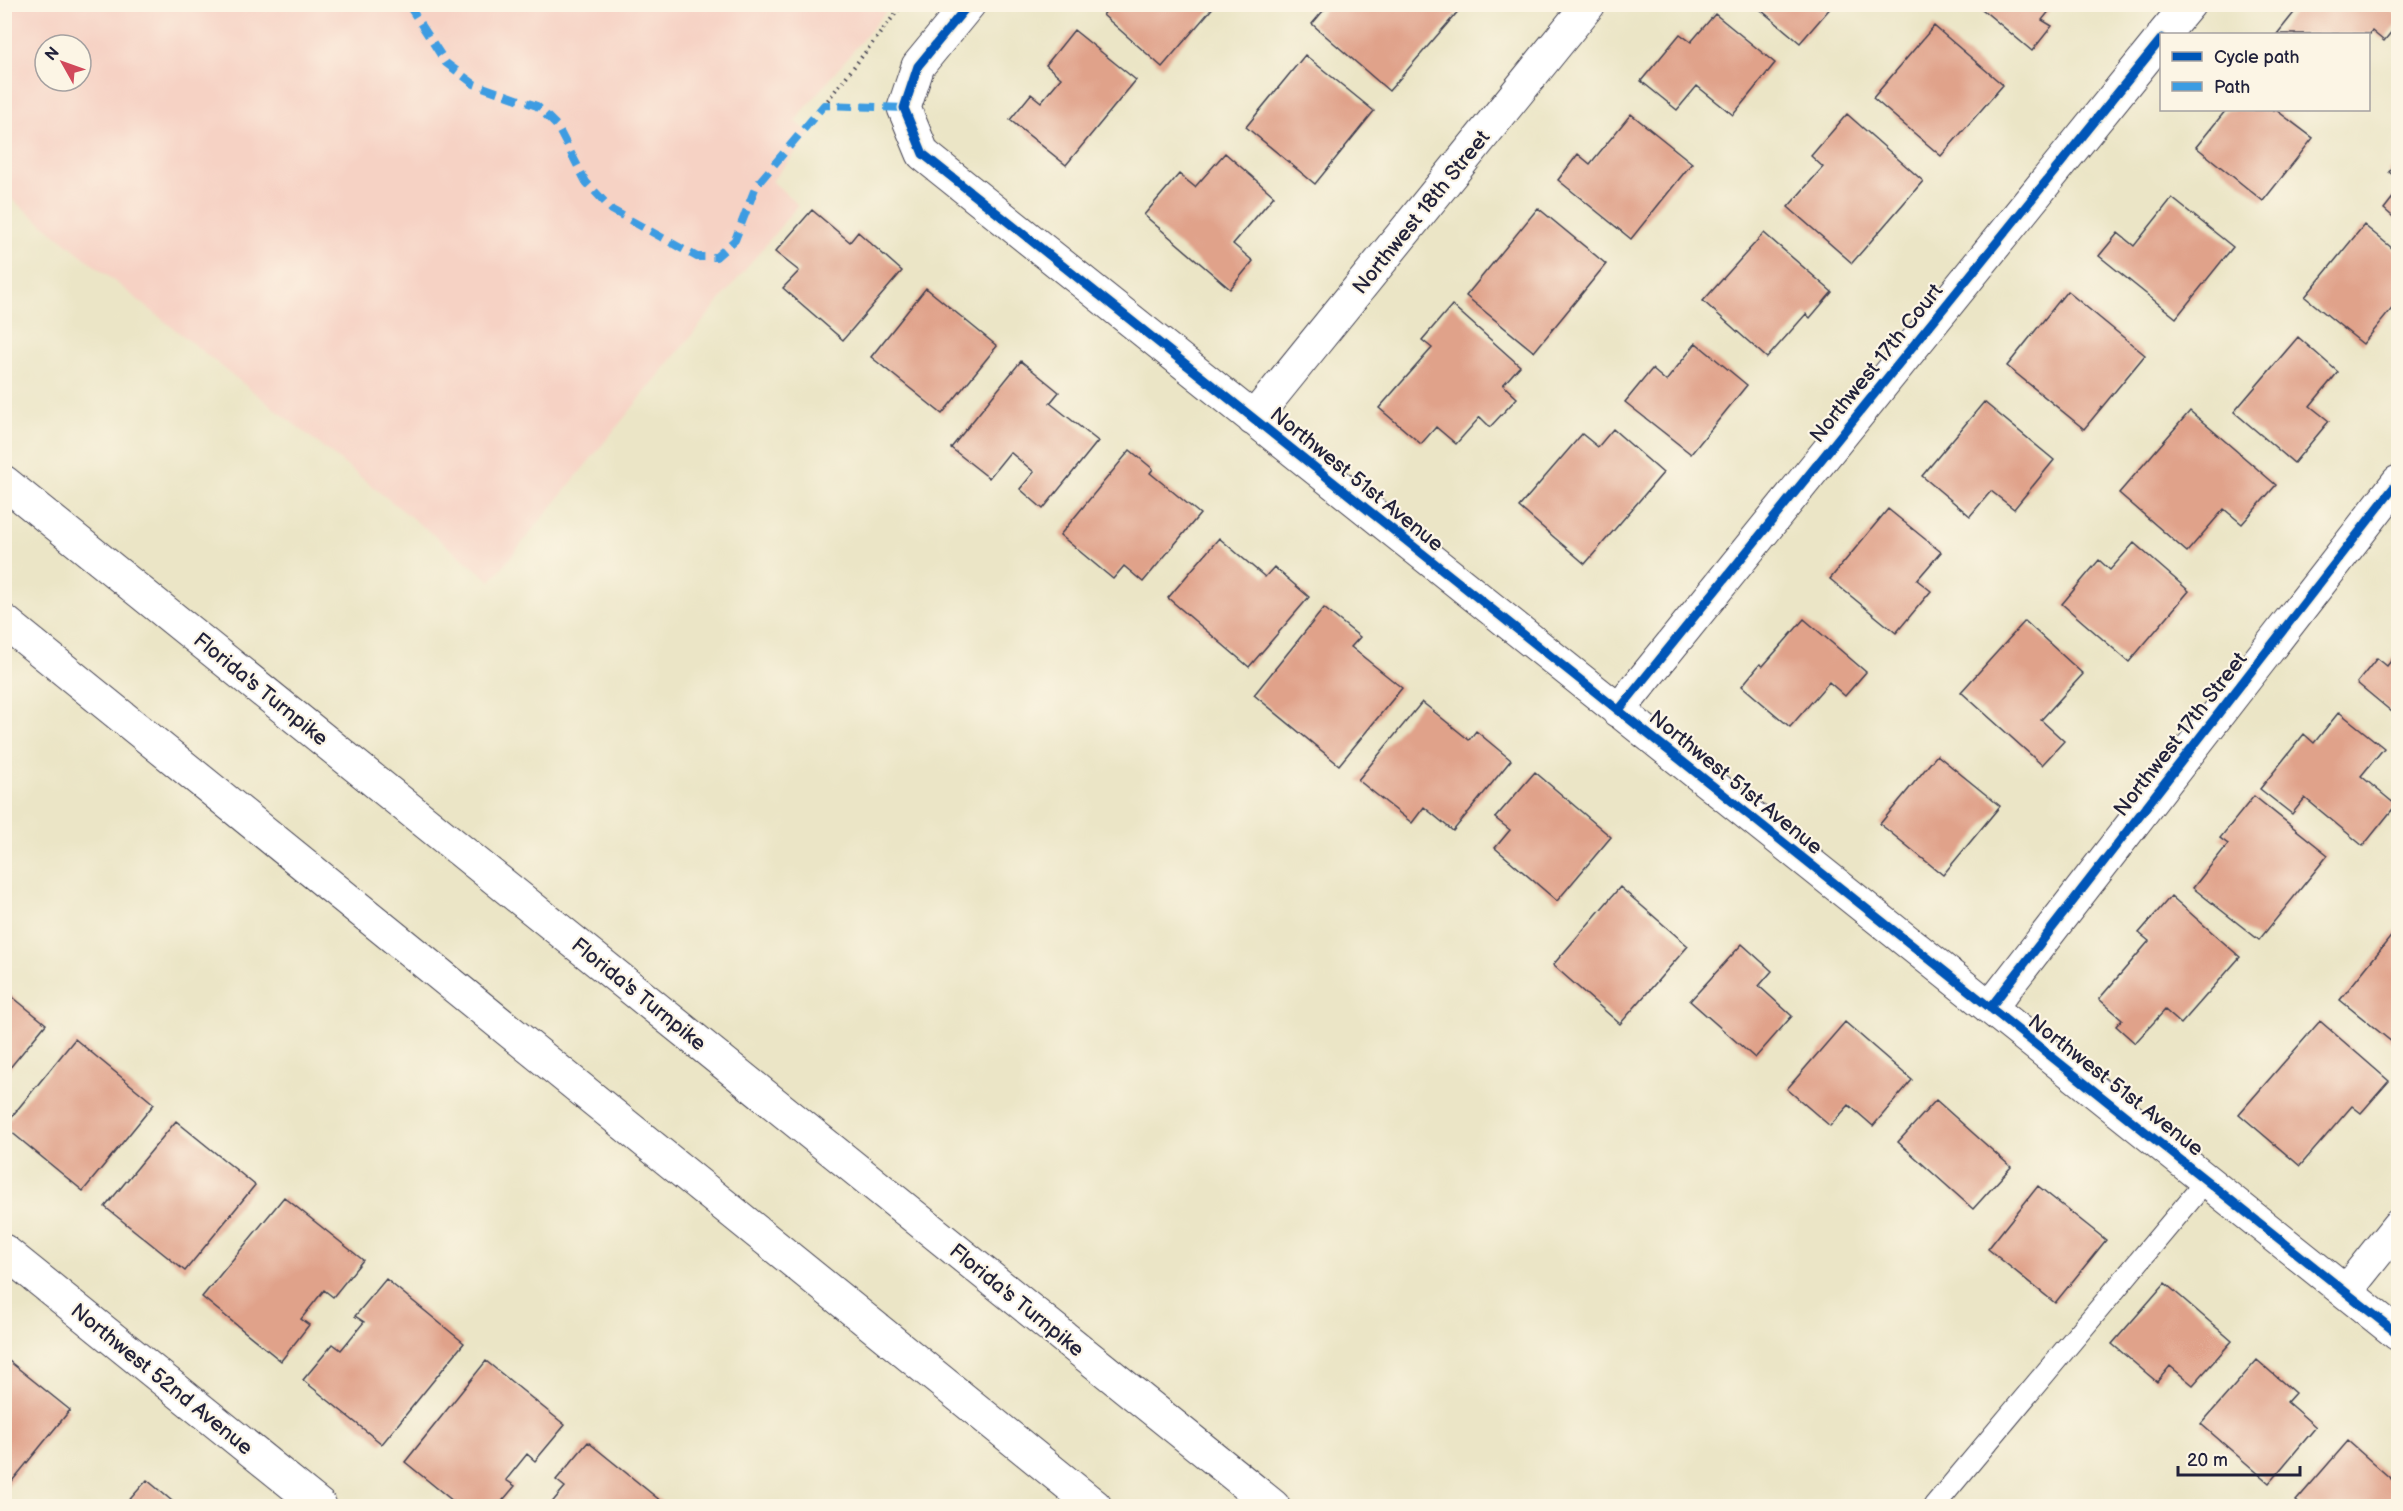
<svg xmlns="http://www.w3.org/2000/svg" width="2403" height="1511" viewBox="0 0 2403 1511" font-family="'Balsamiq Sans',sans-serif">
  <rect width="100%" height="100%" fill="#fcf5e5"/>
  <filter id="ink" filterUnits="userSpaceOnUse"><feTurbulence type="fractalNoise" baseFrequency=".0167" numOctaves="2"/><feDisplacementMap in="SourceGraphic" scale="12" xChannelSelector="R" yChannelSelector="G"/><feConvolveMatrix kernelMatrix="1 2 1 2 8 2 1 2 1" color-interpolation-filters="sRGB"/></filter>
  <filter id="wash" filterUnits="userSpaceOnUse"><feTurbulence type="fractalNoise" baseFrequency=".008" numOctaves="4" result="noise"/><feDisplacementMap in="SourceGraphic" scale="24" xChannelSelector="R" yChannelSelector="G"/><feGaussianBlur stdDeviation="1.35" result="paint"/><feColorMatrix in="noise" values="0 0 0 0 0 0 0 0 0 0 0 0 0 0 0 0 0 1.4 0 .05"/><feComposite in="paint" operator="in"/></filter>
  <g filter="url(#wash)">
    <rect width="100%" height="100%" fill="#ebe5c6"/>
    <path fill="#f6d2c4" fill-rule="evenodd" d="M 4,5 L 5,4 L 891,5 L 795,121 L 811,134 L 772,181 L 798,205 L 491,581 L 5,194 ZM 45,45 L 81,45 L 81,81 L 45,81 Z"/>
    <g id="blocks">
      <path fill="#e0a28a" d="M 1112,4 L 1216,4 L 1162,67 L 1103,15 Z
        M 1329,4 L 1457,4 L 1461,8 L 1389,91 L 1312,24 Z
        M 1976,4 L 2055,4 L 2042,20 L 2052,26 L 2032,51 Z
        M 2301,4 L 2384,4 L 2398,16 L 2398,24 L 2384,41 L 2372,31 L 2370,34 L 2277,34 Z
        M 1755,5 L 1833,5 L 1800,43 Z
        M 1715,14 L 1775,63 L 1733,115 L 1697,86 L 1677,110 L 1641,81 L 1680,34 L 1691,42 Z
        M 1934,26 L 2003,85 L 1941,156 L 1873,98 Z
        M 1074,30 L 1136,80 L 1066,165 L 1010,120 L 1031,94 L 1041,102 L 1061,78 L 1046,65 Z
        M 1305,55 L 1374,111 L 1315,184 L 1246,127 Z
        M 2226,110 L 2276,110 L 2313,138 L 2263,201 L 2196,147 Z
        M 1631,114 L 1692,163 L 1631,239 L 1558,180 L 1578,154 L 1590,164 Z
        M 1847,114 L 1923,181 L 1852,263 L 1788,207 L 1823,167 L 1811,156 Z
        M 1225,153 L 1274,196 L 1233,244 L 1253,261 L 1230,289 L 1144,215 L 1179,174 L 1195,187 Z
        M 2398,161 L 2398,179 L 2389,172 Z
        M 2398,191 L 2398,221 L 2384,209 Z
        M 2172,198 L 2233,247 L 2176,318 L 2099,256 L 2118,233 L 2134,246 Z
        M 1538,208 L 1606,264 L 1534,352 L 1466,296 Z
        M 812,210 L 850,242 L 858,232 L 902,271 L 843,340 L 783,288 L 799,271 L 775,252 Z
        M 2364,225 L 2398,253 L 2398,310 L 2394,306 L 2363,344 L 2305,297 Z
        M 1764,233 L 1832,292 L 1810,318 L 1806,314 L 1767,358 L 1703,301 Z
        M 926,288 L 997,346 L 942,414 L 871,357 Z
        M 2067,291 L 2145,355 L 2084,429 L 2007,366 Z
        M 1452,305 L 1520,366 L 1503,385 L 1517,398 L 1490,427 L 1480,417 L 1456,444 L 1436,427 L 1421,444 L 1379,408 L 1432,348 L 1422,340 Z
        M 2298,337 L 2338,372 L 2310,406 L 2329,421 L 2294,463 L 2234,412 Z
        M 1696,343 L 1747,385 L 1691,454 L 1625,402 L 1652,369 L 1666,381 Z
        M 1021,361 L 1059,392 L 1050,403 L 1098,441 L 1043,509 L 1020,489 L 1034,472 L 1010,452 L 989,478 L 951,448 Z
        M 1984,402 L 2054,460 L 2014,509 L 1991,491 L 1970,516 L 1922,476 Z
        M 2190,411 L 2276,485 L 2242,524 L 2224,509 L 2187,552 L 2119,493 Z
        M 1613,429 L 1663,473 L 1585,564 L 1519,507 L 1582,434 L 1598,447 Z
        M 1130,450 L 1153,469 L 1150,473 L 1200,514 L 1143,582 L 1124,566 L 1113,579 L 1060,535 Z
        M 1888,509 L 1941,552 L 1917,580 L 1931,591 L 1896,633 L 1830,579 Z
        M 1219,538 L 1265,577 L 1274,567 L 1309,597 L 1249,667 L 1168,598 Z
        M 2134,543 L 2189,591 L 2129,662 L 2062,604 L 2099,560 L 2110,570 Z
        M 1324,608 L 1360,637 L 1351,647 L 1402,688 L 1339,765 L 1254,695 Z
        M 1804,619 L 1866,672 L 1845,696 L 1829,682 L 1790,727 L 1742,686 L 1760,664 L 1763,666 Z
        M 2025,621 L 2083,674 L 2041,720 L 2064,741 L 2042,765 L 1961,692 Z
        M 2398,652 L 2398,717 L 2357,683 L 2377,658 L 2387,666 Z
        M 1422,702 L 1469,740 L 1476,731 L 1511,760 L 1453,831 L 1424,807 L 1412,823 L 1358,780 Z
        M 2339,712 L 2384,748 L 2361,776 L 2396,805 L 2363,846 L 2305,798 L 2292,814 L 2260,789 L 2304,734 L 2314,743 Z
        M 1937,755 L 2000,806 L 1943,875 L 1880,824 Z
        M 1535,772 L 1611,837 L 1557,901 L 1495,848 L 1510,830 L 1495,818 Z
        M 2254,796 L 2328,855 L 2259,940 L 2193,888 L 2228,844 L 2220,838 Z
        M 1620,887 L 1688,946 L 1620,1024 L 1553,965 Z
        M 2171,896 L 2240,957 L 2181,1024 L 2165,1010 L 2135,1043 L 2116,1026 L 2122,1019 L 2099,999 L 2149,941 L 2139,933 Z
        M 2397,929 L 2398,930 L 2398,1047 L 2340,1000 Z
        M 1742,944 L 1772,971 L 1759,986 L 1792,1016 L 1755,1058 L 1690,1001 Z
        M 4,990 L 46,1024 L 4,1075 Z
        M 2320,1021 L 2389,1081 L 2361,1113 L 2352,1106 L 2300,1166 L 2239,1114 Z
        M 1845,1022 L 1912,1080 L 1873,1126 L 1849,1105 L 1830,1126 L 1787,1089 Z
        M 75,1039 L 154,1104 L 83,1191 L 4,1126 Z
        M 1936,1100 L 2011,1167 L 1973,1209 L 1898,1142 Z
        M 176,1121 L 255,1185 L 185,1271 L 105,1207 Z
        M 2038,1186 L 2106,1240 L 2055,1303 L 1988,1249 Z
        M 284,1197 L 363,1260 L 333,1297 L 324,1290 L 301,1319 L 309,1325 L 281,1361 L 202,1297 Z
        M 386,1279 L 464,1343 L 382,1444 L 303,1380 L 333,1344 L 341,1350 L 364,1322 L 355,1316 Z
        M 2165,1283 L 2232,1341 L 2193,1385 L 2170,1366 L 2157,1382 L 2112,1344 Z
        M 4,1357 L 70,1410 L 4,1491 Z
        M 2257,1360 L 2295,1393 L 2287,1402 L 2316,1427 L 2269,1483 L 2201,1424 Z
        M 486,1361 L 565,1425 L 535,1461 L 527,1454 L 506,1480 L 515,1486 L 498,1506 L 459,1506 L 405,1462 Z
        M 2348,1441 L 2398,1485 L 2398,1506 L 2302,1506 L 2296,1501 Z
        M 588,1442 L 667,1506 L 549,1506 L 565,1487 L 556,1480 Z
        M 147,1480 L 178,1506 L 124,1506 Z"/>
    </g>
  </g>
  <g filter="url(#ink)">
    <use href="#blocks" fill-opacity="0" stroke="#403f50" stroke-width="1.5"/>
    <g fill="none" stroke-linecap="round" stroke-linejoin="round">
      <g stroke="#403f50" stroke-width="23">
        <path id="service" d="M 1934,1506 L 2207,1180"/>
      </g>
      <g stroke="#403f50" stroke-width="35">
        <path id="minor" d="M 969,4 L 918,66 L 904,108 L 923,154 L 2398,1334
          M 2164,34 L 2189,4
          M 1253,419 L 1589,4
          M 1618,711 L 2162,38
          M 1990,1008 L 2398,482
          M 4,1251 L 320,1506
          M 2346,1291 L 2398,1226"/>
      </g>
      <g stroke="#403f50" stroke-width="35">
        <path id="motorway" d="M 4,482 L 1273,1506
          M 4,621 L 1095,1506"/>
      </g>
      <path stroke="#403f50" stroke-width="4" stroke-dasharray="1.5 4.5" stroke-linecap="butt" d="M 824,105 L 903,4"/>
      <use href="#service" stroke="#fff" stroke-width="21"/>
      <use href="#minor" stroke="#fff" stroke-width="33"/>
      <use href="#motorway" stroke="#fff" stroke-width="33"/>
      <path stroke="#3c9ce2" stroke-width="8" stroke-dasharray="15 8" stroke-linecap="butt" d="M 408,4 L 446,63 L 474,84 L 537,106 L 557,126 L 586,182 L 612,210 L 697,257 L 716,257 L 735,240 L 756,186 L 824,105 L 904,108"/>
      <g stroke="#fcf5e5" stroke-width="13">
        <path id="cycleway" d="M 969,4 L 918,66 L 904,108 L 923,154 L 2398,1334
          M 1618,711 L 2162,38
          M 1990,1008 L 2398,482"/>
      </g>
      <use href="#cycleway" stroke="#0057b8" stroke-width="9"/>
    </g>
  </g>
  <g text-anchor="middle" stroke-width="4.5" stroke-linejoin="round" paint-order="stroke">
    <g font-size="21" fill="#22223b" stroke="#fcf5e5">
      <text transform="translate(1421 212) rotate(-51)" y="7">Northwest 18th Street</text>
      <text transform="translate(1876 363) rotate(-51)" y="7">Northwest 17th Court</text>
      <text transform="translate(1357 479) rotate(39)" y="7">Northwest 51st Avenue</text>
      <text transform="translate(261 689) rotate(39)" y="7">Florida's Turnpike</text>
      <text transform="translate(2180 734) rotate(-52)" y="7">Northwest 17th Street</text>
      <text transform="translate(1736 782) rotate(39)" y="7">Northwest 51st Avenue</text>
      <text transform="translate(639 994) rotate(39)" y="7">Florida's Turnpike</text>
      <text transform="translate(2116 1085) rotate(38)" y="7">Northwest 51st Avenue</text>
      <text transform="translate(1017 1300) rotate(39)" y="7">Florida's Turnpike</text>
      <text transform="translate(162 1379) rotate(39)" y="7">Northwest 52nd Avenue</text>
    </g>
  </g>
  <rect width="2403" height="1511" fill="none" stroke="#fcf5e5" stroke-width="24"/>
  <rect x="2160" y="33" width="210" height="78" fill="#fcf5e5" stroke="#a5a1a1" stroke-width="1.5"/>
  <rect x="2172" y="52" width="30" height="9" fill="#0057b8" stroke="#a5a1a1" stroke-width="1.5"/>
  <text x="2214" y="63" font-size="18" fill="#22223b">Cycle path</text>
  <rect x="2172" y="82" width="30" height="9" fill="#3c9ce2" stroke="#a5a1a1" stroke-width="1.5"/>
  <text x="2214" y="93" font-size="18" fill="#22223b">Path</text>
  <g transform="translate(63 63) rotate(310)"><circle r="28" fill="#fcf5e5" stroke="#a5a1a1" stroke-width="1.5"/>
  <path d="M0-4.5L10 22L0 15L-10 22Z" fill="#d1495b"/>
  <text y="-9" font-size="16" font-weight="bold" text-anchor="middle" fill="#22223b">N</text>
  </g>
  <path d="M2178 1466v9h122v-9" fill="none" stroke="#22223b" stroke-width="3"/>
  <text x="2187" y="1466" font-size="18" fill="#22223b" stroke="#fcf5e5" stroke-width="4.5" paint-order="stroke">20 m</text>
</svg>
